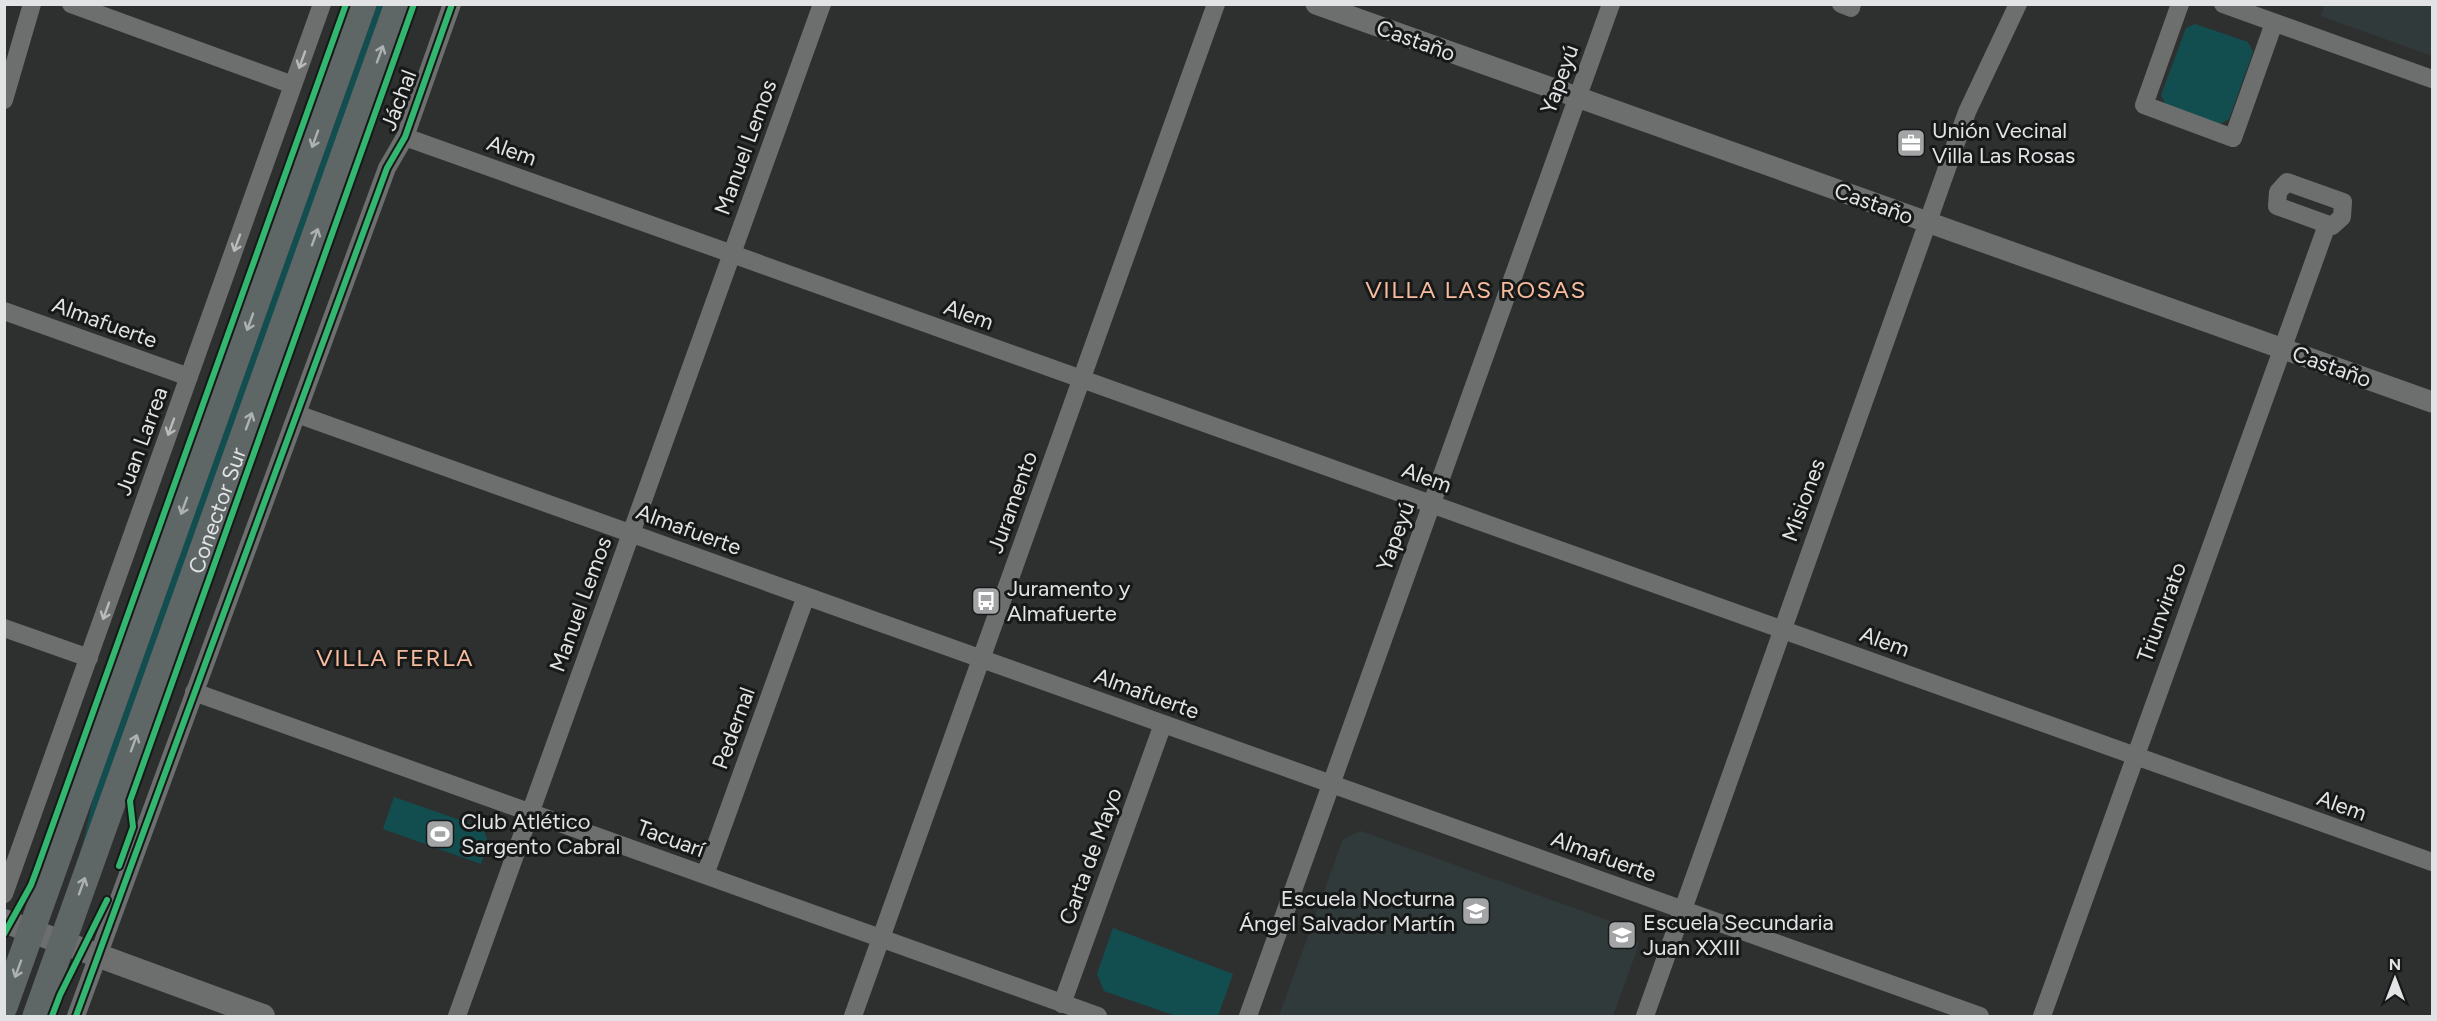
<svg xmlns="http://www.w3.org/2000/svg" width="2437" height="1021" viewBox="0 0 2437 1021" font-family="Figtree,sans-serif">
  <rect width="100%" height="100%" fill="#2e3030"/>
  <path fill="#303a3a" d="M 2325,4 L 2432,5 L 2432,56 L 2321,16 Z
    M 1361,831 L 1632,929 L 1639,944 L 1613,1016 L 1279,1016 L 1343,839 Z"/>
  <path fill="#124e50" d="M 377,5 L 384,5 L 72,877 L 83,843 L 94,794 Z
    M 2195,24 L 2248,42 L 2253,52 L 2229,119 L 2220,124 L 2166,105 L 2161,95 L 2186,28 Z
    M 394,797 L 483,828 L 488,842 L 481,864 L 383,829 Z
    M 1113,928 L 1233,974 L 1218,1016 L 1176,1016 L 1104,991 L 1097,974 Z"/>
  <g fill="none" stroke-linecap="round" stroke-linejoin="round">
    <path stroke="#6d6e6e" stroke-width="18" d="M 71,4 L 293,85
      M 1841,4 L 1851,8 L 1852,4
      M 2180,4 L 2144,105 L 2233,138 L 2274,23
      M 2223,4 L 2432,79
      M 4,100 L 32,4
      M 405,137 L 2432,862
      M 2287,182 L 2343,202 L 2342,217 L 2332,226 L 2277,206 L 2278,192 Z
      M 4,311 L 189,377
      M 297,414 L 1980,1016
      M 4,628 L 89,658
      M 194,692 L 1098,1016
      M 705,875 L 806,596
      M 4,894 L 322,4
      M 1062,1004 L 1163,724
      M 76,1016 L 387,168 L 405,137 L 452,4
      M 457,1016 L 822,4
      M 853,1016 L 1216,4
      M 1248,1016 L 1611,4
      M 1645,1016 L 1967,112 L 2018,4
      M 2042,1016 L 2327,225"/>
    <path stroke="#6d6e6e" stroke-width="21" d="M 1316,4 L 2432,402"/>
    <path stroke="#6d6e6e" stroke-width="24" d="M 4,921 L 263,1016"/>
    <g stroke="#5f6666" stroke-width="27">
      <path d="M 4,1007 L 363,4"/>
      <path id="s1" d="M 36,1016 L 398,4"/>
    </g>
    <g stroke="#171919" stroke-width="10">
      <path id="cycleway" d="M 119,866 L 133,827 L 130,801 L 414,4
        M 4,934 L 31,885 L 37,869 L 346,4
        M 52,1016 L 60,995 L 107,900
        M 76,1016 L 387,168 L 405,137 L 452,4"/>
    </g>
    <use href="#cycleway" stroke="#33b770" stroke-width="6"/>
  </g>
  <defs><path id="oneway-shaft" d="M-6 0H5M1.5-3L5.5 0L1.5 3" fill="none" stroke-width="1.6" stroke-linecap="round" stroke-linejoin="round" transform="scale(1.5)"/></defs>
  <g stroke="#adb1b2">
    <use href="#oneway-shaft" transform="translate(380 54) rotate(-70)"/>
    <use href="#oneway-shaft" transform="translate(315 139) rotate(110)"/>
    <use href="#oneway-shaft" transform="translate(315 237) rotate(-70)"/>
    <use href="#oneway-shaft" transform="translate(250 322) rotate(110)"/>
    <use href="#oneway-shaft" transform="translate(249 421) rotate(-70)"/>
    <use href="#oneway-shaft" transform="translate(184 506) rotate(110)"/>
    <use href="#oneway-shaft" transform="translate(134 743) rotate(-70)"/>
    <use href="#oneway-shaft" transform="translate(82 886) rotate(-70)"/>
    <use href="#oneway-shaft" transform="translate(18 969) rotate(110)"/>
  </g>
  <g stroke="#b8babb">
    <use href="#oneway-shaft" transform="translate(302 60) rotate(110)"/>
    <use href="#oneway-shaft" transform="translate(237 243) rotate(110)"/>
    <use href="#oneway-shaft" transform="translate(171 427) rotate(110)"/>
    <use href="#oneway-shaft" transform="translate(106 611) rotate(110)"/>
  </g>
  <defs>
    <g id="office-square" transform="scale(1.5)"><rect x="-9" y="-9" width="18" height="18" rx="4" fill="#a2a4a5" stroke="#171919"/><path d="M-6-3h4V-5.5h4V-3h4V5H-6ZM-1-4.5V-3h2v-1.5ZM-6 0V1H6V0Z" fill="#fff"/></g>
    <g id="bus-square" transform="scale(1.5)"><rect x="-9" y="-9" width="18" height="18" rx="4" fill="#a2a4a5" stroke="#171919"/><path d="M-5-6H5V4H4V6H2V4H-2V6H-4V4H-5ZM-3.5-4V0h7V-4ZM-3.5 1.2v1.5H-2V1.2ZM2 1.2v1.5H3.5V1.2Z" fill="#fff"/></g>
    <g id="stadium-square" transform="scale(1.5)"><rect x="-9" y="-9" width="18" height="18" rx="4" fill="#a2a4a5" stroke="#171919"/><path d="M0-5a6.5 5 0 1 0 0 10a6.5 5 0 1 0 0-10ZM-3.5-1.8h7v3.6h-7Z" fill="#fff"/></g>
    <g id="school-square" transform="scale(1.5)"><rect x="-9" y="-9" width="18" height="18" rx="4" fill="#a2a4a5" stroke="#171919"/><path d="M0-5L7-2L0 1L-7-2ZM-4 1L0 2.5L4 1V4Q0 6-4 4Z" fill="#fff"/></g>
  </defs>
  <g fill-rule="evenodd">
    <use href="#office-square" x="1911" y="143"/>
    <use href="#bus-square" x="986" y="601"/>
    <use href="#stadium-square" x="440" y="834"/>
    <use href="#school-square" x="1476" y="911"/>
    <use href="#school-square" x="1622" y="935"/>
  </g>
  <g text-anchor="middle" stroke-width="6" stroke-linejoin="round" paint-order="stroke">
    <g font-size="22" fill="#e1e3e4" stroke="#171919">
      <text transform="translate(1416 40) rotate(20)" y="8">Castaño</text>
      <text transform="translate(1559 79) rotate(-70)" y="8">Yapeyú</text>
      <text transform="translate(398 100) rotate(-69)" y="8">Jáchal</text>
      <text transform="translate(745 147) rotate(-70)" y="8">Manuel Lemos</text>
      <text transform="translate(512 150) rotate(20)" y="8">Alem</text>
      <text transform="translate(1874 203) rotate(20)" y="8">Castaño</text>
      <text transform="translate(969 314) rotate(20)" y="8">Alem</text>
      <text transform="translate(105 322) rotate(20)" y="8">Almafuerte</text>
      <text transform="translate(2332 366) rotate(20)" y="8">Castaño</text>
      <text transform="translate(141 441) rotate(-70)" y="8">Juan Larrea</text>
      <text transform="translate(1427 477) rotate(20)" y="8">Alem</text>
      <text transform="translate(1803 500) rotate(-70)" y="8">Misiones</text>
      <text transform="translate(1012 502) rotate(-70)" y="8">Juramento</text>
      <text dy="8" stroke="none"><textPath href="#s1" startOffset="537">Conector Sur</textPath></text>
      <text transform="translate(689 529) rotate(20)" y="8">Almafuerte</text>
      <text transform="translate(1395 536) rotate(-70)" y="8">Yapeyú</text>
      <text transform="translate(580 604) rotate(-70)" y="8">Manuel Lemos</text>
      <text transform="translate(2161 612) rotate(-70)" y="8">Triunvirato</text>
      <text transform="translate(1885 641) rotate(20)" y="8">Alem</text>
      <text transform="translate(1147 693) rotate(20)" y="8">Almafuerte</text>
      <text transform="translate(733 728) rotate(-70)" y="8">Pedernal</text>
      <text transform="translate(2342 805) rotate(20)" y="8">Alem</text>
      <text transform="translate(671 838) rotate(20)" y="8">Tacuarí</text>
      <text transform="translate(1090 856) rotate(-70)" y="8">Carta de Mayo</text>
      <text transform="translate(1604 856) rotate(20)" y="8">Almafuerte</text>
    </g>
    <g font-size="22" fill="#e1e3e4" stroke="#171919" text-anchor="start">
      <text x="1932" y="138">Unión Vecinal<tspan x="1932" dy="25">Villa Las Rosas</tspan></text>
      <text x="1007" y="596">Juramento y<tspan x="1007" dy="25">Almafuerte</tspan></text>
      <text x="461" y="829">Club Atlético<tspan x="461" dy="25">Sargento Cabral</tspan></text>
      <text x="1455" y="906" text-anchor="end">Escuela Nocturna<tspan x="1455" dy="25">Ángel Salvador Martín</tspan></text>
      <text x="1643" y="930">Escuela Secundaria<tspan x="1643" dy="25">Juan XXIII</tspan></text>
    </g>
    <g font-size="24" letter-spacing="1.5" fill="#f7bc9e" stroke="#171919">
      <text x="1476" y="298">VILLA LAS ROSAS</text>
      <text x="395" y="666">VILLA FERLA</text>
    </g>
  </g>
  <rect width="2437" height="1021" fill="none" stroke="#e1e3e4" stroke-width="12"/>
  <g transform="translate(2395 979)" stroke="#171919" stroke-width="4.5" paint-order="stroke">
  <path d="M0-4.5L10 22L0 15L-10 22Z" fill="#e1e3e4"/>
  <text y="-9" font-size="16" font-weight="bold" text-anchor="middle" fill="#e1e3e4">N</text>
  </g>
</svg>
